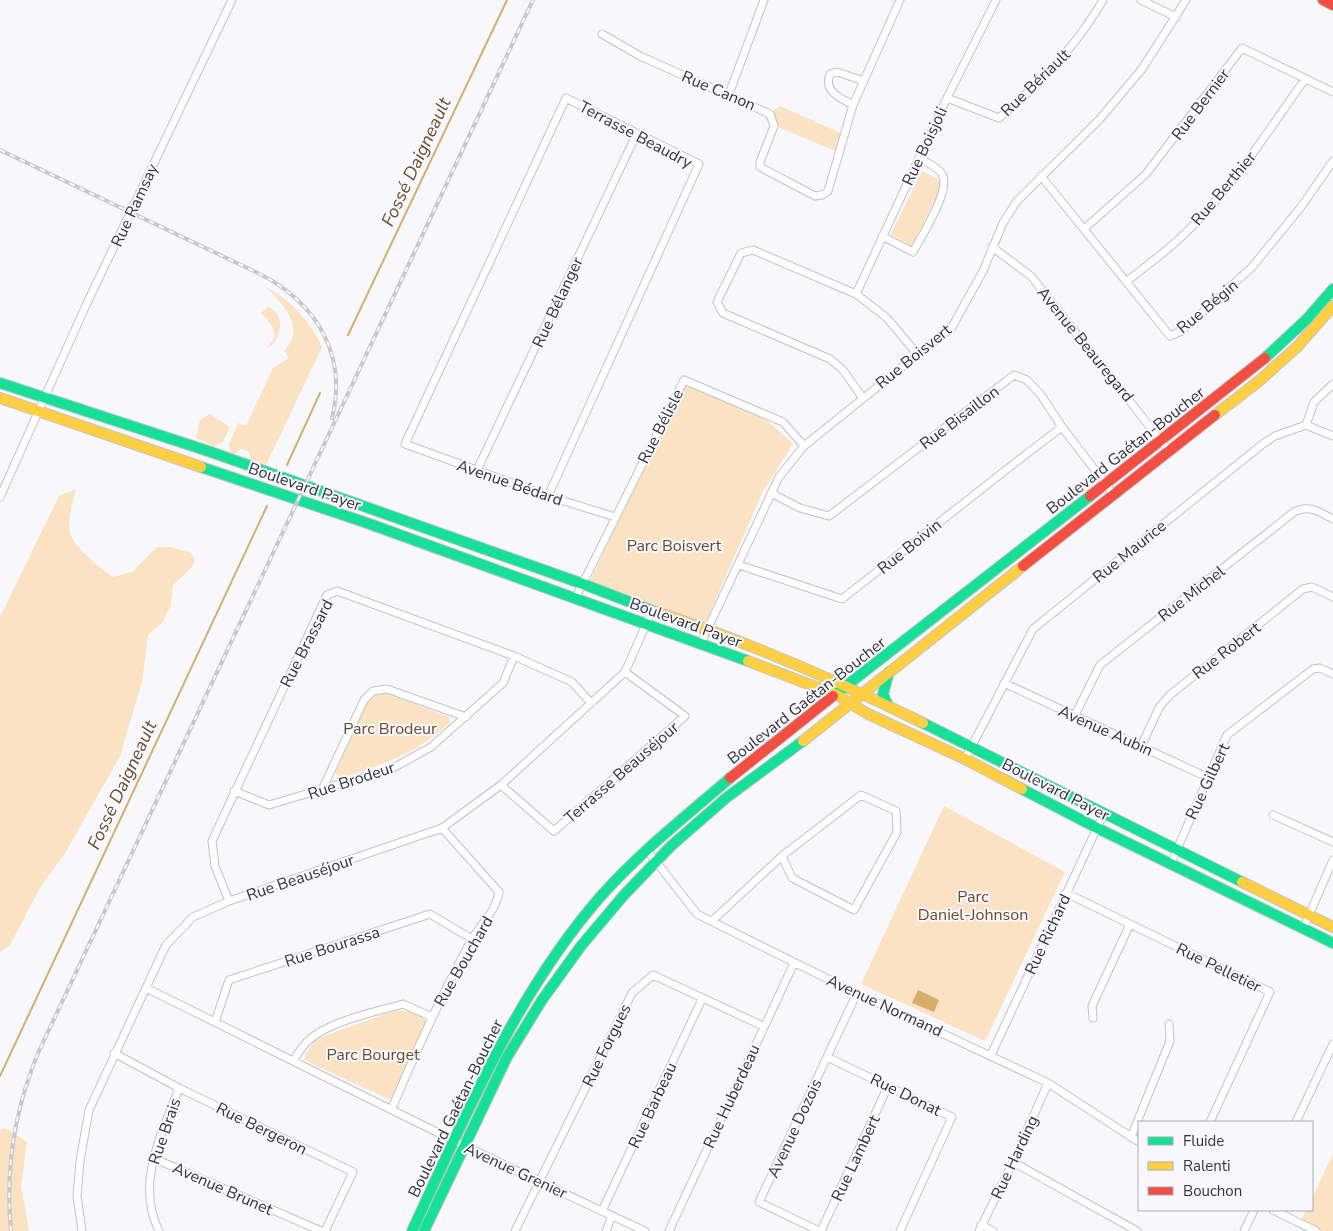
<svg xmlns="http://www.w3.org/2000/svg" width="1333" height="1231" viewBox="0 0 1333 1231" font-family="'Nunito Sans',sans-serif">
  <rect width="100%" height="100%" fill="#f8f8fc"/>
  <path fill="#fae2c3" d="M 780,106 L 843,134 L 838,152 L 778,127 L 771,112 Z
    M 922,171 L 943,182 L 912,247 L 891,234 Z
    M 266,287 C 291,300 310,321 322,347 L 266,465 L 251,459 L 249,452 L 241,449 L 234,454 L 230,452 L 229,444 L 238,423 L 246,426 L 273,368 L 289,358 L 284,351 C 307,327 283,305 266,287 Z
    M 268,307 C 286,313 282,338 269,348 L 268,346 C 282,334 270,323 261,313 Z
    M 691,383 L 763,417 L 793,444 L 763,491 L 704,626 L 589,583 L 682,388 Z
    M 210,414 L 230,427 L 223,442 L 214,446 L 196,438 L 200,420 Z
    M 76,489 C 73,502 66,523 71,536 C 78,551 101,568 113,577 L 132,572 L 157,547 L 171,547 L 191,553 L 195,560 L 192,567 L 173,585 L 171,605 L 162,623 L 148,635 L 142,682 L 120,756 L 64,855 L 41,886 L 10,945 L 0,952 L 0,617 L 59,496 Z
    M 382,692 L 449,717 L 450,723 C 415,754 386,763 342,778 L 335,773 L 370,697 Z
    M 944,806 L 1065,872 L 985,1041 L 861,984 Z
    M 396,1010 L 413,1012 L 427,1021 L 390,1100 L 305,1060 L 305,1055 L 316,1039 Z
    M 6,1128 L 27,1142 L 21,1186 L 29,1231 L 0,1231 L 0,1129 Z
    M 1333,1154 L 1333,1231 L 1304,1231 L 1298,1228 L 1306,1210 L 1312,1210 L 1312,1198 Z"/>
  <path fill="#d6ad6c" d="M 918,990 L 939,1000 L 934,1012 L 912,1003 Z"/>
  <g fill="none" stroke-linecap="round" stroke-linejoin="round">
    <path stroke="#d6ad6c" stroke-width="2" d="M 348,335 L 507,0
      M 287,465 L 320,393
      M 0,1076 L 267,506"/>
    <g stroke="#c2c2c8" stroke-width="9">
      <path id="street" d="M 1141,0 L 1176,17
        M 602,34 L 640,56 L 770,114 L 774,126 L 760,162 L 760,167 L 815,196 L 822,195 L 828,191 L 853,105 L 900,0
        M 729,94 L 764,0
        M 947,98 L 999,118 C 1040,84 1076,47 1103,0
        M 853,105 C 840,98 823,91 830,74 L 837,72 L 864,81
        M 1041,176 L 1170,336 L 1182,331 L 1252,267 L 1301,207 L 1333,161
        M 1084,229 L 1146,174 L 1242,48 L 1333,92
        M 882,236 L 913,252 C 921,237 952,189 942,174 C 938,167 926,162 919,158
        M 992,247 L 1031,276 L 1169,451
        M 1126,282 C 1143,268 1163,254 1179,239 C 1229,193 1266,134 1305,79
        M 856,294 L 947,98 L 996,0
        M 862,397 L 843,370 L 830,359 L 723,313 L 717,302 L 741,253 L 753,250 L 856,294 L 887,318 L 918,355
        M 1306,425 L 1314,402 L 1333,384
        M 1306,425 L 1333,436
        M 477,470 L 637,133
        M 771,493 L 800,508 L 829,516 L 1014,375 L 1027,380 L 1041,395 L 1062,427 L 1114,495
        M 548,496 L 699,164 L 566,98 L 405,444 L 548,496 L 615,517
        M 0,497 L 87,303 L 232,0
        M 739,565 L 842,599 C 916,542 987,483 1062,427
        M 576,597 L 684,380 L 783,422 L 804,446
        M 701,643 L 779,477 L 804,446 L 952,327 L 983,271 L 1003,223 L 1017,201 L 1099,120 L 1142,69 L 1186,0
        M 1004,683 L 1209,778
        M 1074,717 L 1100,665 L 1294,512 C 1309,504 1319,512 1333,519
        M 1141,746 L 1160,706 L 1171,694 L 1303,589 L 1312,587 L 1333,597
        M 965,759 L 1033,629 L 1264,443 L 1275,436 L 1306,425
        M 501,785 L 554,831 L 685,716 L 625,672
        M 322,790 L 364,700 L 373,691 L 387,689 L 466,717
        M 234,791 L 269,805 L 393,768 L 431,747 L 503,683 L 514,656
        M 1273,815 L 1333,842
        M 647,850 L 697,914 L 852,991 L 1048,1083 L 1139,1142
        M 1171,863 L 1227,735 L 1313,669 L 1320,668 L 1333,674
        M 1066,893 L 1270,992 L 1210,1122
        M 229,901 L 215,866 L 212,841 L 327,595 L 337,591 L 514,656 L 572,682 L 591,703
        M 712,921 L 782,856 L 861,795 L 896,811 L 897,832 L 854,910 L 792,878 L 782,856
        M 1303,929 L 1333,860
        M 146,988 C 312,1070 477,1154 645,1231
        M 1093,1018 L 1092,1006 L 1130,924
        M 215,1022 L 229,980 L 430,914 L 472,939
        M 114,1053 L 179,1088 L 353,1172 L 325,1231
        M 991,1055 L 1104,813
        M 827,1057 L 952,1117 L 900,1231
        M 294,1060 C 297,1055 301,1048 305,1044 C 324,1022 375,1012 403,1004 L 432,1017
        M 392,1108 C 416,1052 441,995 471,941 C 480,924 496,912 499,892 L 442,828
        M 1296,1122 L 1333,1044
        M 1131,1137 L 1170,1041 L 1169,1024
        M 153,1158 L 321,1231
        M 1013,1162 L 1137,1231
        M 1273,1210 L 1316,1231
        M 602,1211 L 702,999
        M 981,1225 L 993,1231
        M 82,1231 L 77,1196 L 80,1161 L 89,1110 L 166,945 L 193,917 L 229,901 L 442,828 L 501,785 L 625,672 L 652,611
        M 159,1231 C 135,1183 162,1134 179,1088
        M 515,1231 L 632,993 L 653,975 L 763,1026
        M 606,1231 L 612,1216
        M 669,1231 L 794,963
        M 819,1231 L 759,1202 L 857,993
        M 821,1231 L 888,1086
        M 979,1231 L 1013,1162 L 1048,1083
        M 1244,1231 L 1254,1210"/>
    </g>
    <g stroke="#c2c2c8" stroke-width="12">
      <path id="fast" d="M 1265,358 L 1307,319 L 1333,289
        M 0,383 L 211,452 L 583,584 L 653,611
        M 201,467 L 367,523 L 748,661
        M 833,696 L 1090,496
        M 888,706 L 883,694 L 889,672
        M 923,723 L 1242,882
        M 1022,789 L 1097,828 L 1333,943
        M 412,1231 C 466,1115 516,993 601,896 C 639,853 686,816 730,778
        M 424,1231 L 507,1057 L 542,1000 L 581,946 L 624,895 L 671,846 L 726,798 L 803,741"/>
    </g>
    <g stroke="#c2c2c8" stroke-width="12">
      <path id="slow" d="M 0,398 L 201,467
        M 1215,415 L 1259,381 L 1298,346 L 1333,306
        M 653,611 C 746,641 836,680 923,723
        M 748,661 L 837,695 L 866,713 L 965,759 L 1022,789
        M 803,741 L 1023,566
        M 1242,882 L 1333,927"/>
    </g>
    <g stroke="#c2c2c8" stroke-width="12">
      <path id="jam" d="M 1323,0 L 1333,5
        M 1090,496 L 1265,358
        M 1023,566 L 1215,415
        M 730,778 L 833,696"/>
    </g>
    <use href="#street" stroke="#fefeff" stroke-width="7"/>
    <use href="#fast" stroke="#16e098" stroke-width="10"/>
    <use href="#slow" stroke="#ffcf43" stroke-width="10"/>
    <use href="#jam" stroke="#f24e42" stroke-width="10"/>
    <g stroke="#c8c8ca" stroke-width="4">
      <path id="rail" d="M 0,150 L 260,274 C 316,303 348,354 332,418
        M 11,1231 C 5,1168 14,1110 39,1051 L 533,0"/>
    </g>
    <use href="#rail" stroke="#f7f7fd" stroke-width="2" stroke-dasharray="5.5" stroke-linecap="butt"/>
  </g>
  <g text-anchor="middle" stroke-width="4" stroke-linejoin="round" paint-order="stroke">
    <g font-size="16" fill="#33333d" stroke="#f7f7fd">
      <text transform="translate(1035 82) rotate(-44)" y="6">Rue Bériault</text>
      <text transform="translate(719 90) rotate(23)" y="6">Rue Canon</text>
      <text transform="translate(1200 104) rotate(-53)" y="6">Rue Bernier</text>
      <text transform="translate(636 134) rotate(28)" y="6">Terrasse Beaudry</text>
      <text transform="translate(924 146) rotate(-65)" y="6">Rue Boisjoli</text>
      <text transform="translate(1223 188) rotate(-50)" y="6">Rue Berthier</text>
      <text transform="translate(134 205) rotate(-65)" y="6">Rue Ramsay</text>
      <text transform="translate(557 302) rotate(-65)" y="6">Rue Bélanger</text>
      <text transform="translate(1207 306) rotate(-40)" y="6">Rue Bégin</text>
      <text transform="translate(1086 344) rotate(51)" y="6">Avenue Beauregard</text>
      <text transform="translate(913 356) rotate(-39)" y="6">Rue Boisvert</text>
      <text transform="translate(959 417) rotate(-37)" y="6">Rue Bisaillon</text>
      <text transform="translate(660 426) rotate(-63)" y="6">Rue Bélisle</text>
      <text transform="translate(1125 450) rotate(-38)" y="6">Boulevard Gaétan-Boucher</text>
      <text transform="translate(510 482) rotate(19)" y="6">Avenue Bédard</text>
      <text transform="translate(305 486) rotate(19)" y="6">Boulevard Payer</text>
      <text transform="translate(909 546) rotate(-39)" y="6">Rue Boivin</text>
      <text transform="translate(1129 551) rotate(-39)" y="6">Rue Maurice</text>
      <text transform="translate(1191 593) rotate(-38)" y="6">Rue Michel</text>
      <text transform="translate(686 622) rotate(20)" y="6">Boulevard Payer</text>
      <text transform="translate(306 643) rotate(-63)" y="6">Rue Brassard</text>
      <text transform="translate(1226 650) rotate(-38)" y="6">Rue Robert</text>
      <text transform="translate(806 700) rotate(-38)" y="6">Boulevard Gaétan-Boucher</text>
      <text transform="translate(1106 730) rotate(24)" y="6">Avenue Aubin</text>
      <text transform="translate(621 772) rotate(-41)" y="6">Terrasse Beauséjour</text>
      <text transform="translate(351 780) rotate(-18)" y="6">Rue Brodeur</text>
      <text transform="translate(1207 781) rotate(-65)" y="6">Rue Gilbert</text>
      <text transform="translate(1056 789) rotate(27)" y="6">Boulevard Payer</text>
      <text transform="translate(300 877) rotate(-19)" y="6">Rue Beauséjour</text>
      <text transform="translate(1047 934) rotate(-65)" y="6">Rue Richard</text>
      <text transform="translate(332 946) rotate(-18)" y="6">Rue Bourassa</text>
      <text transform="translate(463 961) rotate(-60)" y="6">Rue Bouchard</text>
      <text transform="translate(1219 967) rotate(26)" y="6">Rue Pelletier</text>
      <text transform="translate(885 1005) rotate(25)" y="6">Avenue Normand</text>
      <text transform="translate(606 1045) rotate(-64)" y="6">Rue Forgues</text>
      <text transform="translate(906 1094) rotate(26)" y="6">Rue Donat</text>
      <text transform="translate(731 1096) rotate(-65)" y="6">Rue Huberdeau</text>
      <text transform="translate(652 1105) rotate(-65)" y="6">Rue Barbeau</text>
      <text transform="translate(455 1108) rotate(-64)" y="6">Boulevard Gaétan-Boucher</text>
      <text transform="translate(262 1128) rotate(26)" y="6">Rue Bergeron</text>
      <text transform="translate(794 1128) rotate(-65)" y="6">Avenue Dozois</text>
      <text transform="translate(164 1131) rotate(-71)" y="6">Rue Brais</text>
      <text transform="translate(1014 1157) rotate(-65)" y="6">Rue Harding</text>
      <text transform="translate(855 1158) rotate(-65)" y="6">Rue Lambert</text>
      <text transform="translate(516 1170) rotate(25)" y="6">Avenue Grenier</text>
      <text transform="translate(223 1188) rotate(24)" y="6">Avenue Brunet</text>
    </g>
    <g font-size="16" fill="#674d28" stroke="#f7f7fd">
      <text x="674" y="551">Parc Boisvert</text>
      <text x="390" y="734">Parc Brodeur</text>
      <text x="973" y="902">Parc<tspan x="973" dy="18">Daniel-Johnson</tspan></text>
      <text x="373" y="1060">Parc Bourget</text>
    </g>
    <g font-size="18" font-style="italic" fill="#674e29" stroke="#f7f7fd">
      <text transform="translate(416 162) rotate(-65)" y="6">Fossé Daigneault</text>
      <text transform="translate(122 785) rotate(-65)" y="6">Fossé Daigneault</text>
    </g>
  </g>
  <rect x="1138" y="1121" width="175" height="90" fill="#f7f7fd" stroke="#a9a9b0"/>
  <rect x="1148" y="1137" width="25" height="8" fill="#16e098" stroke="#a9a9b0"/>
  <text x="1183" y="1146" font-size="15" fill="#33333d">Fluide</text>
  <rect x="1148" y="1162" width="25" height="8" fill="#ffcf43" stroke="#a9a9b0"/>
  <text x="1183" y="1171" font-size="15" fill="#33333d">Ralenti</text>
  <rect x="1148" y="1187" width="25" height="8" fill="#f24e42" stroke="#a9a9b0"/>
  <text x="1183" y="1196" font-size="15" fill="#33333d">Bouchon</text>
</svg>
